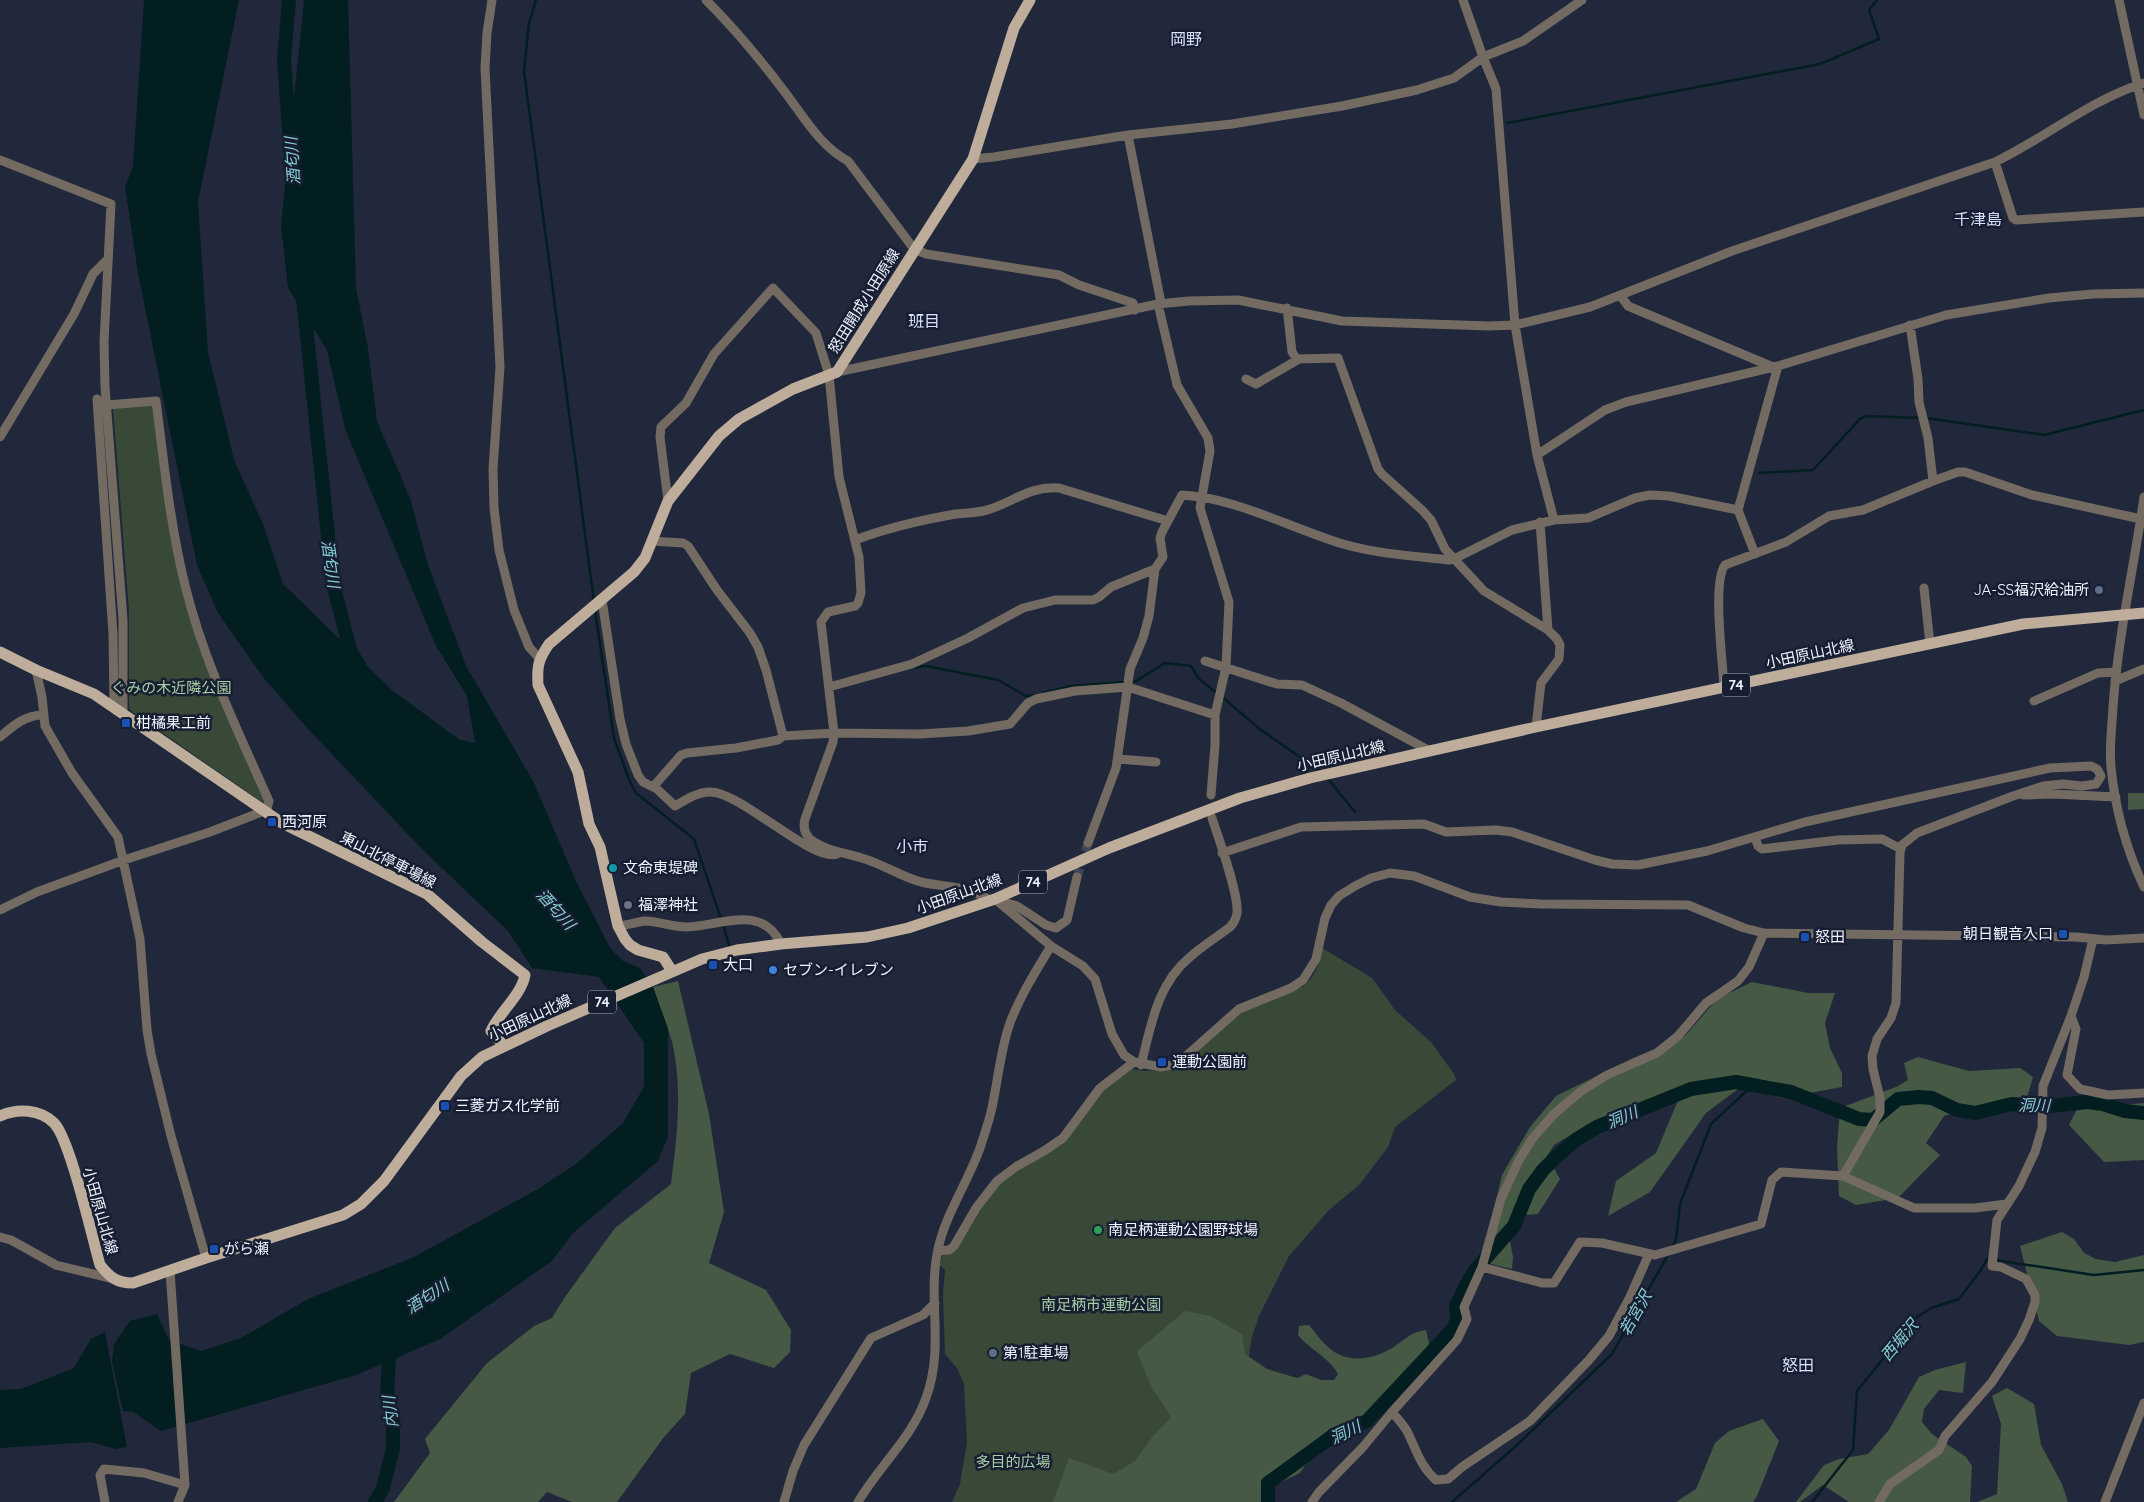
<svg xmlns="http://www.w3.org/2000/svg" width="2144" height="1502" viewBox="0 0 2144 1502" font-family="Quicksand,'Noto Sans JP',sans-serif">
  <rect width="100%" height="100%" fill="#21283b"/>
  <path fill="#384a37" d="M 149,403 L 153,406 L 185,597 L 267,801 L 265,804 L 131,711 L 129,707 L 129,610 L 113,407 Z
    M 1322,948 L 1372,978 L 1395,1010 L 1431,1042 L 1454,1074 L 1456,1080 L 1395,1127 L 1388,1147 L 1360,1184 L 1329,1210 L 1289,1256 L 1259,1316 L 1252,1337 L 1244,1384 L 1154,1502 L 952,1502 L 960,1484 L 967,1443 L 964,1384 L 957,1368 L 945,1354 L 943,1295 L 945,1270 L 940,1265 L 942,1257 L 987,1196 L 1008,1174 L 1057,1146 L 1095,1097 L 1132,1069 L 1145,1071 L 1166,1070 L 1248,1008 L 1304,986 C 1314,977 1321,962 1322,948 Z"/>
  <path fill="#455944" d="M 2128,793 L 2144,793 L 2144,809 L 2128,810 Z
    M 678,981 L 709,1114 L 724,1212 L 709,1263 L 766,1290 L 791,1330 L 790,1352 L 774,1368 L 730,1354 L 691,1373 L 685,1414 L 664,1437 L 617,1502 L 572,1502 L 547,1492 L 538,1502 L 394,1502 L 430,1453 L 425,1439 L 487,1363 L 534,1326 L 552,1318 L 565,1297 L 615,1228 L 671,1184 C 677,1137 683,1088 672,1042 C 667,1023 659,1005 653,987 Z
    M 1752,982 L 1808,993 L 1835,993 L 1825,1023 L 1830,1048 L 1842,1073 L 1842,1087 L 1782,1098 L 1742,1086 L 1706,1113 L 1650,1192 L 1608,1216 L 1616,1181 L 1656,1153 L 1679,1098 L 1658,1097 L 1597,1119 L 1554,1145 L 1547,1156 L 1560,1179 L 1538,1214 L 1525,1215 L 1510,1241 L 1513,1257 L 1512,1269 L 1487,1263 L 1493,1212 L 1502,1175 L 1530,1127 L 1556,1096 L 1633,1058 L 1685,1036 L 1717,999 Z
    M 1918,1057 L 1969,1071 L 2020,1068 L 2033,1077 L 2027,1098 L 2004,1099 L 1944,1116 L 1926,1143 L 1940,1155 L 1898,1198 L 1856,1205 L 1839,1196 L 1837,1147 L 1840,1108 L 1896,1087 L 1908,1080 L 1904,1063 Z
    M 2144,1103 L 2144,1160 L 2104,1162 L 2069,1125 L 2077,1109 Z
    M 2062,1232 L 2074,1239 L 2084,1253 L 2096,1259 L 2115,1262 L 2144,1255 L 2144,1342 L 2129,1345 L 2057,1336 L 2039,1321 L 2020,1246 Z
    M 1185,1311 L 1210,1316 L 1242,1334 L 1245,1354 L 1267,1369 L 1297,1378 L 1306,1374 L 1321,1380 L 1334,1380 L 1338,1374 C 1329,1357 1310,1350 1298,1335 L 1299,1326 L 1309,1325 C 1315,1332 1320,1340 1327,1346 C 1346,1365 1375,1360 1395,1346 C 1407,1338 1411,1332 1426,1330 L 1430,1348 L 1364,1418 L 1329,1429 L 1300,1473 L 1275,1485 L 1261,1502 L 1053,1502 L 1069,1458 L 1113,1474 L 1135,1461 L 1153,1436 L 1171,1417 L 1151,1386 L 1137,1351 Z
    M 1966,1362 L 1963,1393 L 1939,1390 L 1924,1409 L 1922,1422 L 1932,1434 L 1966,1457 L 1972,1466 L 1970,1502 L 1849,1502 L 1823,1485 L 1800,1502 L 1796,1502 L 1824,1465 L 1839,1459 L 1868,1454 L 1889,1430 L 1919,1377 L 1935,1370 Z
    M 2007,1388 L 2034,1404 L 2041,1445 L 2062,1484 L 2068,1502 L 1977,1502 L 1997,1494 L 2001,1424 L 1992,1396 Z
    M 1763,1419 L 1779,1441 L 1757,1496 L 1753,1502 L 1676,1502 L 1696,1489 L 1715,1443 L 1729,1431 Z"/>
  <path fill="#021e20" d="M 144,0 L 239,0 L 198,202 L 208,352 L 234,460 L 263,524 L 283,584 L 393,691 L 460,740 L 475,743 L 467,696 L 436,646 L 345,429 L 327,350 L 288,288 L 281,225 L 304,0 L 348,0 L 356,288 L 368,348 L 377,421 L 410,498 L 428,565 L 466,666 L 533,781 L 576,881 L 610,948 L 623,961 L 640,968 L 653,987 L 668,1029 L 668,1136 L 658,1161 L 573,1233 L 552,1261 L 440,1339 L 356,1375 L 161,1431 L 133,1412 L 123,1411 L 112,1362 L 114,1344 L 130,1321 L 157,1314 L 169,1340 L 201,1351 L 241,1338 L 308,1299 L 414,1257 L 538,1189 L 576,1164 L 623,1123 L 644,1087 L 644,1043 L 599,977 L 532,968 L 508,931 L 422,849 L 309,730 L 263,677 L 218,613 L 197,565 L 138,273 L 125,187 L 133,166 Z
    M 105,1332 L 127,1447 L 116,1449 L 91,1442 L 0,1448 L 0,1390 L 21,1389 L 74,1368 L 91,1339 Z"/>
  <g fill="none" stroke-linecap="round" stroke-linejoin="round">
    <path stroke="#021e20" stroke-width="2.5" d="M 536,0 L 529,23 L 524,71 L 594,602
      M 1507,123 L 1820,64 L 1879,39 L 1869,10 L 1877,0
      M 1926,418 L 2044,435 L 2144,410
      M 1760,473 L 1813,470 L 1860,419 L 1866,416 L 1920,418
      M 595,610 L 614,738 L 630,782 L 636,793 L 694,839 L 721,919
      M 912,668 L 926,666 L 998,680 L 1026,696 L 1036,695
      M 1043,693 L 1071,686 L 1136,681 L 1165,663 L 1191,666 L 1199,679 L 1217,693
      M 1221,696 L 1261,730 L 1320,771
      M 1328,779 L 1355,812
      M 723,925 L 730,948
      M 733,955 L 737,968
      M 1673,1246 L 1676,1240 L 1680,1204 L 1711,1124 L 1753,1085
      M 1995,1260 L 2094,1275 L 2144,1270
      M 1452,1502 L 1517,1445 L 1612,1354 L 1669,1253
      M 1812,1502 L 1853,1450 L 1857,1391 L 1917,1317 L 1931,1308 L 1959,1299 L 1981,1270 L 1987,1259 L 1990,1259"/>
    <path stroke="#021e20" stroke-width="14" d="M 289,0 L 284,59 L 291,159
      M 303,298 L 333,584 L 351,653 L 359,665
      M 375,1502 L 383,1488 L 393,1448 L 393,1423 L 387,1395 L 390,1341
      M 1268,1502 L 1268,1483 L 1334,1435 L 1367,1421 L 1452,1330 L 1458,1319 L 1456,1306 L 1470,1278 L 1477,1268 L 1514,1226 L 1529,1189 L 1543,1170 L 1557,1156 L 1577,1139 L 1597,1127 L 1691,1089 L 1736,1082 L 1791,1092 L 1859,1119 L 1873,1120 L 1898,1099 L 1919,1097 L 1932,1098 L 1957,1110 L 1975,1113 L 2012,1104 L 2051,1106 L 2087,1102 L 2103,1104 L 2125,1111 L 2144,1113"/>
    <path stroke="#404658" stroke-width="9" stroke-dasharray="9 4.5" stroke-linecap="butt" d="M 1077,877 L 1088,843"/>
    <path stroke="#736b62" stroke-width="9" d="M 492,0 L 487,33 L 485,68 L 500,367 L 493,469 L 494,508 L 499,550 L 514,610 L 529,647 L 539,658
      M 706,0 C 734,28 760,59 784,91 C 804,117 819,145 848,161 L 914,249 L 926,254 L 1059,275 L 1079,285 L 1133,303 L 1135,310
      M 1463,0 L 1483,57 L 1496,89 L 1515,325 L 1537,455 L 1554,520
      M 2119,0 L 2144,115
      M 1128,135 L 1161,303
      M 973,159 L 994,157 L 1128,135 L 1232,124 L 1342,106 L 1417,90 L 1454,78 L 1483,57 L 1523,41 L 1582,0
      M 0,160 L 111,204 L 104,342 L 105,387 L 123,620 L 123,713
      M 1995,162 L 2013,218 L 2016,220 L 2144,212
      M 1620,295 L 1628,306 L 1773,367
      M 1158,304 L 1177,385 L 1208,438 L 1210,451 L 1200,508 L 1229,602 L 1226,667 L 1215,715 L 1215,745 L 1211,795
      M 1287,308 L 1292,352 L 1297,359 L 1338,358 L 1378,469 L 1382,474 L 1422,510 L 1431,520 L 1445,549 L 1484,591 L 1548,630 L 1557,639 L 1560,645 L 1559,659 L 1541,683 L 1536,727
      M 1910,325 L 1918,379 L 1919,402 L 1928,438 L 1933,481
      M 837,372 L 1158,304 L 1189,301 L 1238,300 L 1342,321 L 1489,326 L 1515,325 L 1590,307 L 1732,251 L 1995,162 C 2045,138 2090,100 2144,83
      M 1246,379 L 1256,384 L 1299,359
      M 97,399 L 113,634 L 114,707
      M 107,405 L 156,401 C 164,462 170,525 185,585 C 203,660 238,731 269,801 L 266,813
      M 0,437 L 74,314 L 93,274 L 108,259
      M 1537,455 L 1605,410 L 1626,402 L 1778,366 L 1946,315 L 2049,298 L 2093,294 L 2144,293
      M 2144,497 C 2134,567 2118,636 2113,707 C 2112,727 2109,747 2111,767 C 2115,808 2127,851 2144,887
      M 668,501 L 660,437 L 661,427 L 686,403 L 714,354 L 773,288 L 816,333 L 829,375 L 839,477 L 859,557 L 861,593 L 858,603 L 855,606 L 828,612 L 821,622 L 834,733 L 833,742 L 805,819 C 803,827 804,834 811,840 C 826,851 847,853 865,859 C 884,865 902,877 921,882 C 949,888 964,885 990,900
      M 1540,522 L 1548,630
      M 855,540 C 887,528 921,520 956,514 C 965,513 974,513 983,511 C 1013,504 1026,486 1059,488 L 1168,521
      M 651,541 L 683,543 L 688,546 L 717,590 L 750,633 L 758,647 L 766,670 L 783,736
      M 1755,554 L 1738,510 L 1778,366
      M 1924,588 L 1930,644
      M 602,600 L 620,719 L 626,744 L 638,775 L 643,782 L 657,789 L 675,806 C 685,800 699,791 711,792 C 742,793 813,863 837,854
      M 1205,661 L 1277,684 L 1302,685 L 1341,703 L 1430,751
      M 36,670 L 42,697 L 45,726 L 72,773 L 118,837 L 140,939 L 147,1030 L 151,1054 L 171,1136 L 206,1258
      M 2115,681 L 2144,669
      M 829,687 L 912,664 L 968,638 L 1023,608 L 1055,600 L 1093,600 L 1099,597 L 1111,587 L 1155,569 L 1163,557 L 1160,538 L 1162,532 L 1182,495 C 1237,498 1290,528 1343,544 C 1378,554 1413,556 1449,560 L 1454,559 L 1512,530 L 1554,520 L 1588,518 L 1635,498 L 1650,495 L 1669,496 L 1738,510
      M 1724,687 C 1723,664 1712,581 1725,565 L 1786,542 L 1829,516 L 1863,510 L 1933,481 L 1958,472 L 1965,472 L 2032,495 L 2141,519
      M 2034,701 L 2098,673 L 2116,672
      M 0,737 C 13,726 25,715 43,715
      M 1118,759 L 1156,762
      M 653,787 L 681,755 L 687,753 L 736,748 L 778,740 L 783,736 L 834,733 L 920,734 L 968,731 L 1010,724 L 1028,703 L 1036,699 L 1075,691 L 1128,687 L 1215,715
      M 2023,795 L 2053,794 L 2116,797
      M 1755,837 L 1758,846 L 1762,849 L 1838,840 L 1882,839 L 1901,849
      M 1088,843 L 1116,768 L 1130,669 L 1143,638 L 1149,616 L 1155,569
      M 1222,853 L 1301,827 L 1424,824 L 1446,832 L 1496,830 L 1512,832 L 1595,860 L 1612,864 L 1638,865 L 1707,851 L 1805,822 L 2050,768 L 2091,766 L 2097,769 L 2101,776 L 2096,784 L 2082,786 L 2063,784 L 2043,786 L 2013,796 L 1917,833 L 1902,845 L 1900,853 L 1896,1003 L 1891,1018 L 1877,1039 L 1872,1056 L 1873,1069 L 1880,1098 L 1880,1112 L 1843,1176
      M 995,899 L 1051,946 L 1083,966 L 1095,979 L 1112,1034 L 1124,1055 L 1134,1062 L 1161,1067 L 1177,1064 L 1239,1009 L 1291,988 L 1303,980 L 1316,959 L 1325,918 L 1331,905 L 1339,896 L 1355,886 L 1371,878 L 1390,873 L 1414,876 L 1470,897 L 1501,902 L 1541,904 L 1688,905 L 1744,928 L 1764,933 L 2076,937 L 2106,940 L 2144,938
      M 1000,901 L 1017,906 L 1046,925 L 1056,928 L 1067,920 L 1077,877
      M 0,910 L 37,892 L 124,860 L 210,832 L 264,811
      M 618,926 C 627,925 637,922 645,921 C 658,921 672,927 687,927 C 720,926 762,903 781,944
      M 2071,1016 L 2076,1029 L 2067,1075 L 2080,1089 L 2108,1095 L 2144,1093
      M 1141,1065 C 1151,1026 1157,984 1190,957 C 1202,946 1217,937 1230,927 C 1234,923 1236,919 1237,913 C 1239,894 1219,840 1212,818
      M 0,1237 L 11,1240 L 56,1265 L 110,1278
      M 938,1251 L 949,1250 L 954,1246 L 976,1208 L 997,1181 L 1017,1166 L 1044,1151 L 1063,1138 L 1100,1088 L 1134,1062
      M 1482,1267 L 1542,1283 L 1554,1283 L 1580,1242 L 1602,1243 L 1655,1255 L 1761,1224 L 1772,1180 L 1781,1172 L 1843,1176 L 1914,1208 L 1975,1208 L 2007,1204
      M 170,1271 L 185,1485 L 178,1502
      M 1392,1412 C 1397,1418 1403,1424 1407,1431 C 1416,1449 1420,1466 1436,1480 L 1448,1479 L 1462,1467 L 1530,1421 L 1589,1360 L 1609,1336 L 1629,1299 L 1649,1254
      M 105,1502 L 100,1475 L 104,1469 L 144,1473 L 185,1485
      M 784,1502 L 793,1471 L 804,1445 L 871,1338 L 923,1315 L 935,1303
      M 858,1502 C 879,1466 912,1438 926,1398 C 945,1346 927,1300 938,1249 C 946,1213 968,1182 980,1148 C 984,1136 988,1124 991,1112 C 998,1082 1000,1051 1010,1023 C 1020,996 1036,971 1051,946
      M 1312,1502 L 1319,1492 L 1363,1447 L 1392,1412 L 1457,1340 L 1467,1319 L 1464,1307 L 1482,1267 L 1501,1199 L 1518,1162 L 1532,1139 L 1554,1114 L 1580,1092 L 1607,1075 L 1657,1053 L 1678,1036 L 1706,1003 L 1738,981 L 1749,967 L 1764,933
      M 1879,1502 L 1890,1484 L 1939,1450 L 1945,1436 L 1992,1382 L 2020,1339 L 2029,1320 L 2035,1302 L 2035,1295 L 2026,1279 L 2001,1267 L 1992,1266 L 1997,1220 L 2019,1186 L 2035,1152 L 2042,1128 L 2043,1086 L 2071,1016 L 2084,977 L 2093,939
      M 2105,1502 L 2144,1403"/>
    <path stroke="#bead9b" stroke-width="11" d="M 0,652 L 36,670 L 94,694 L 282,823 L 427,894 L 482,942 L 525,975 C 521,996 500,1011 491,1031 L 504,1046
      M 672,971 L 663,957 L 638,950 L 630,945 L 625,939 L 618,926 L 600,847 L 589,824 L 578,772 L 538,685 C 537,666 538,660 549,644 L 634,572 L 645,558 L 668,501 L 719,436 L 739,419 L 793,389 L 837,372 L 973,159 L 1014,28 L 1030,0
      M 0,1116 C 17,1108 40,1109 54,1123 C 70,1139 92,1237 100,1265 C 110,1277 116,1283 133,1283 L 206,1258 L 343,1215 L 361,1204 L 384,1181 L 461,1076 L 482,1057 L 547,1026 L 702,959 L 737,950 L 781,944 L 867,937 L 908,928 L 995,899 L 1109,848 L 1240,798 L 1310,778 L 1536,727 L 2023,624 L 2144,613"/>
  </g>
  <g fill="#5c6f8a" stroke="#171e31" stroke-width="2">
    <circle cx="2099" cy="590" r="5"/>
    <circle cx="993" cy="1353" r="5"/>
  </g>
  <g fill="#1a4fb4" stroke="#171e31" stroke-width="2">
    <rect x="121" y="718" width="10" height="10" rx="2.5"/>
    <rect x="267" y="817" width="10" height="10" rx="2.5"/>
    <rect x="2058" y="929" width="10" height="10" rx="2.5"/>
    <rect x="1800" y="932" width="10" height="10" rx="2.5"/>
    <rect x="708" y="960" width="10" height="10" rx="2.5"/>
    <rect x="1157" y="1057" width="10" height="10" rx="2.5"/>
    <rect x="440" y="1101" width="10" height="10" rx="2.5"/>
    <rect x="209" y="1244" width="10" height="10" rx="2.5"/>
  </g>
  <circle fill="#0f9aa8" stroke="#171e31" stroke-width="2" cx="613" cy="868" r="5"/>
  <circle fill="#6b7280" stroke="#171e31" stroke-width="2" cx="628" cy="905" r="5"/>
  <circle fill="#3f7fe0" stroke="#171e31" stroke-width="2" cx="773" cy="970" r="5"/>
  <circle fill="#2e9e5b" stroke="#171e31" stroke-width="2" cx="1098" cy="1230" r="5"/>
  <g text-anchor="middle" stroke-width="5" stroke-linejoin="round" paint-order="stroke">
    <g fill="#171e31" stroke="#aeb3c0" stroke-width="1">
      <rect x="1722" y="673.5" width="28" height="23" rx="4"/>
      <rect x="1019" y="870.5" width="28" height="23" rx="4"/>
      <rect x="588" y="990.5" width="28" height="23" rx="4"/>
    </g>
    <g font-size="14" font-weight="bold" fill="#eef3fd">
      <text x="1736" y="690">74</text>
      <text x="1033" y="887">74</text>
      <text x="602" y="1007">74</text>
    </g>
    <g font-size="15" fill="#eef3fd" stroke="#171e31">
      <text transform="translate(864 301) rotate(-58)" y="5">怒田開成小田原線</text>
      <text transform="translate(1810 654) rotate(-12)" y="5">小田原山北線</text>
      <text transform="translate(1341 756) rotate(-13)" y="5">小田原山北線</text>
      <text transform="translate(388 860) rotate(27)" y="5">東山北停車場線</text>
      <text transform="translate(959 894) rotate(-20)" y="5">小田原山北線</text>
      <text transform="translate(530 1018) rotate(-25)" y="5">小田原山北線</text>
      <text transform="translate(100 1211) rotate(74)" y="5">小田原山北線</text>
    </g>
    <g font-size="15" fill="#eef3fd" stroke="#171e31" text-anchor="start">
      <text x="2089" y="595" text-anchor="end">JA-SS福沢給油所</text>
      <text x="136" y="728">柑橘果工前</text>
      <text x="282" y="827">西河原</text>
      <text x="623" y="873">文命東堤碑</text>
      <text x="638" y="910">福澤神社</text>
      <text x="2053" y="939" text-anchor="end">朝日観音入口</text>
      <text x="1815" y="942">怒田</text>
      <text x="723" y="970">大口</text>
      <text x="783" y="975">セブン-イレブン</text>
      <text x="1172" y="1067">運動公園前</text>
      <text x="455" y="1111">三菱ガス化学前</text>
      <text x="1108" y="1235">南足柄運動公園野球場</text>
      <text x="224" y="1254">がら瀬</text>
      <text x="1003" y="1358">第1駐車場</text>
    </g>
    <g font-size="15" fill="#a7cfa5" stroke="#171e31">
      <text x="171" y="693">ぐみの木近隣公園</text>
      <text x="1101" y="1310">南足柄市運動公園</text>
      <text x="1013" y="1467">多目的広場</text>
    </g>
    <g font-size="16" fill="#d9e0fd" stroke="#171e31">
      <text x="1186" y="45">岡野</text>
      <text x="1978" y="225">千津島</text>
      <text x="924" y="327">班目</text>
      <text x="912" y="852">小市</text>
      <text x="1798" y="1371">怒田</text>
    </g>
    <g font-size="16" font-style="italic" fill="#87cfd4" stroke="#171e31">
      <text transform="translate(292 161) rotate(-94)" y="6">酒匂川</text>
      <text transform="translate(331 564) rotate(82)" y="6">酒匂川</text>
      <text transform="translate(556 909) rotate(48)" y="6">酒匂川</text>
      <text transform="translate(2034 1105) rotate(1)" y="6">洞川</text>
      <text transform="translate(1622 1117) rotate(-23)" y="6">洞川</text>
      <text transform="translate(427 1296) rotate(-33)" y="6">酒匂川</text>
      <text transform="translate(1635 1313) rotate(-61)" y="6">若宮沢</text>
      <text transform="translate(1899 1340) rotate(-50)" y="6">西堀沢</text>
      <text transform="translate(390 1412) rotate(-97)" y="6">内川</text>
      <text transform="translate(1345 1432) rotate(-26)" y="6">洞川</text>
    </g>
  </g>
</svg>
